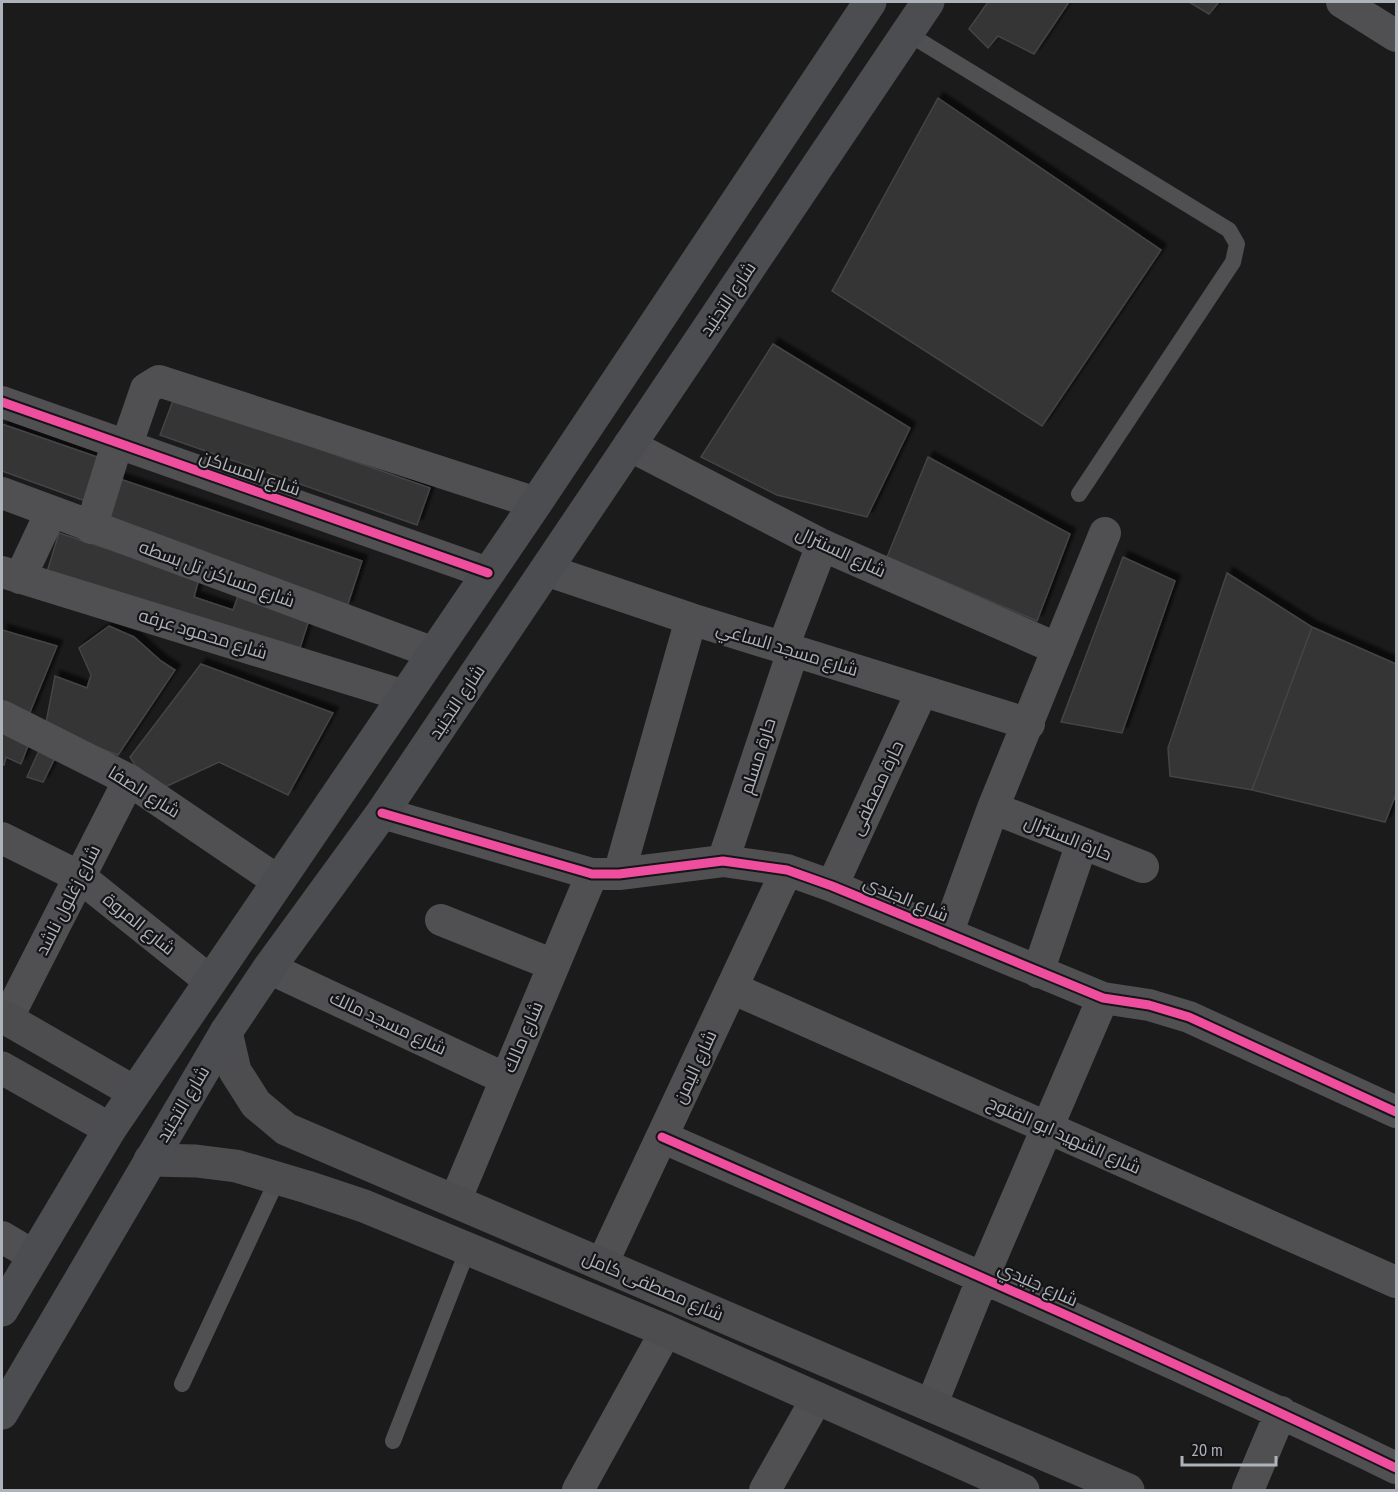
<svg xmlns="http://www.w3.org/2000/svg" width="1398" height="1492" viewBox="0 0 1398 1492" font-family="'PT Sans Narrow',Cairo,sans-serif">
  <defs>
    <filter id="shadow"><feDropShadow dx="5.5" dy="-5.5" stdDeviation="1.5" flood-color="#0009"/></filter>
  </defs>
  <rect width="100%" height="100%" fill="#1b1b1b"/>
  <path fill="#353536" stroke="#444447" stroke-width="1.5" filter="url(#shadow)" d="M 988,2 L 1069,2 L 1034,54 L 998,36 L 988,48 L 969,29 Z
    M 1189,2 L 1219,2 L 1209,14 Z
    M 938,98 L 1161,250 L 1042,426 L 832,291 Z
    M 773,344 L 910,428 L 867,517 L 777,495 L 701,457 Z
    M 174,398 L 430,488 L 417,525 L 160,435 Z
    M 2,424 L 103,459 L 88,502 L 2,471 Z
    M 928,457 L 1070,534 L 1037,621 L 887,557 Z
    M 117,478 L 362,561 L 347,607 L 102,524 Z
    M 59,533 L 199,579 L 194,597 L 233,610 L 238,596 L 309,620 L 298,654 L 47,572 Z
    M 1123,557 L 1175,581 L 1122,733 L 1061,722 Z
    M 1227,573 L 1312,627 L 1252,790 L 1170,776 L 1168,748 Z
    M 109,626 L 134,637 L 161,661 L 175,670 L 118,755 L 45,728 L 55,676 L 87,688 L 91,675 L 79,648 Z
    M 1312,627 L 1396,664 L 1396,794 L 1385,822 L 1252,790 Z
    M 2,630 L 57,646 L 28,717 L 2,703 Z
    M 201,664 L 333,713 L 288,795 L 219,762 L 152,793 L 130,757 Z
    M 2,729 L 29,743 L 21,764 L 6,757 L 4,765 L 2,764 Z
    M 42,744 L 60,748 L 43,782 L 27,777 Z"/>
  <g fill="none" stroke-linecap="round" stroke-linejoin="round">
    <path stroke="#505053" stroke-width="16" d="M 907,33 L 1229,230 L 1237,244 L 1233,262 L 1079,494
      M 182,1384 L 278,1178
      M 393,1441 L 468,1249"/>
    <path stroke="#505053" stroke-width="32" d="M 1342,2 L 1396,36
      M 2,402 L 488,573
      M 629,445 L 822,545 L 1058,649
      M 126,447 L 146,389 L 159,381 L 536,503
      M 2,493 L 434,653
      M 91,528 L 117,444
      M 546,570 L 691,619 L 1029,724
      M 2,572 L 405,696
      M 20,578 L 51,512
      M 783,647 L 822,545
      M 2,716 L 129,780 L 278,881
      M 993,808 L 1143,867
      M 382,813 L 592,874 L 619,874 L 723,861 L 787,870 L 832,886 L 1103,998 L 1149,1005 L 1189,1017 L 1396,1112
      M 2,838 L 80,877 L 210,981
      M 723,861 L 793,651
      M 619,874 L 691,619
      M 832,886 L 922,691
      M 441,920 L 554,965
      M 947,934 L 993,808 L 1105,533
      M 269,968 L 506,1079
      M 1038,972 L 1082,843
      M 732,988 L 1396,1282
      M 7,1019 L 129,780
      M 662,1137 C 908,1245 1154,1351 1396,1468
      M 455,1201 L 592,874
      M 2,1237 L 34,1256
      M 602,1264 L 787,870
      M 931,1406 L 983,1277 L 1103,998
      M 578,1490 L 666,1331
      M 765,1490 L 817,1398
      M 1248,1490 L 1281,1412"/>
    <path stroke="#4d4d4f" stroke-width="33" d="M 2,1016 L 134,1092
      M 226,1032 L 235,1071 L 256,1104 L 286,1129 L 1128,1490
      M 2,1068 L 110,1129
      M 150,1160 L 196,1161 L 236,1166 L 307,1187 L 364,1206 L 666,1331 L 1023,1490"/>
    <path stroke="#4c4d50" stroke-width="33" d="M 2,1310 L 110,1129 L 536,503 L 870,2
      M 2,1413 L 226,1032 L 269,968 L 382,813 L 928,2"/>
    <g stroke="#151517" stroke-width="13">
      <path id="cycleway" d="M 2,402 L 488,573
        M 382,813 L 592,874 L 619,874 L 723,861 L 787,870 L 832,886 L 1103,998 L 1149,1005 L 1189,1017 L 1396,1112
        M 662,1137 C 908,1245 1154,1351 1396,1468"/>
    </g>
    <use href="#cycleway" stroke="#ef4d9e" stroke-width="9"/>
  </g>
  <g text-anchor="middle" stroke-width="4.5" stroke-linejoin="round" paint-order="stroke">
    <g font-size="18" fill="#aeb2ba" stroke="#151517">
      <text transform="translate(728 299) rotate(-56)" y="6">شارع التجنيد</text>
      <text transform="translate(250 473) rotate(19)" y="6">شارع المساكن</text>
      <text transform="translate(841 552) rotate(25)" y="6">شارع السنترال</text>
      <text transform="translate(217 574) rotate(20)" y="6">شارع مساكن تل بسطه</text>
      <text transform="translate(203 634) rotate(17)" y="6">شارع محمود عرفه</text>
      <text transform="translate(787 649) rotate(17)" y="6">شارع مسجد الساعي</text>
      <text transform="translate(457 702) rotate(-56)" y="6">شارع التجنيد</text>
      <text transform="translate(758 756) rotate(-72)" y="6">حارة مسلم</text>
      <text transform="translate(877 788) rotate(-65)" y="6">حارة مصطفى</text>
      <text transform="translate(144 792) rotate(32)" y="6">شارع الصفا</text>
      <text transform="translate(1068 838) rotate(22)" y="6">حارة السنترال</text>
      <text transform="translate(906 899) rotate(23)" y="6">شارع الجندى</text>
      <text transform="translate(68 900) rotate(-63)" y="6">شارع زغلول ناشد</text>
      <text transform="translate(139 924) rotate(39)" y="6">شارع المروة</text>
      <text transform="translate(388 1023) rotate(25)" y="6">شارع مسجد مالك</text>
      <text transform="translate(523 1037) rotate(-67)" y="6">شارع مالك</text>
      <text transform="translate(695 1067) rotate(-65)" y="6">شارع اليمن</text>
      <text transform="translate(183 1104) rotate(-59)" y="6">شارع التجنيد</text>
      <text transform="translate(1064 1135) rotate(24)" y="6">شارع الشهيد ابو الفتوح</text>
      <text transform="translate(1038 1284) rotate(24)" y="6">شارع جنيدي</text>
      <text transform="translate(653 1286) rotate(23)" y="6">شارع مصطفى كامل</text>
    </g>
  </g>
  <rect width="1398" height="1492" fill="none" stroke="#aeb2ba" stroke-width="6"/>
  <path d="M1182 1456v9h94v-9" fill="none" stroke="#aeb2ba" stroke-width="3"/>
  <text x="1191" y="1456" font-size="18" fill="#aeb2ba" stroke="#151517" stroke-width="4.5" paint-order="stroke">20 m</text>
</svg>
